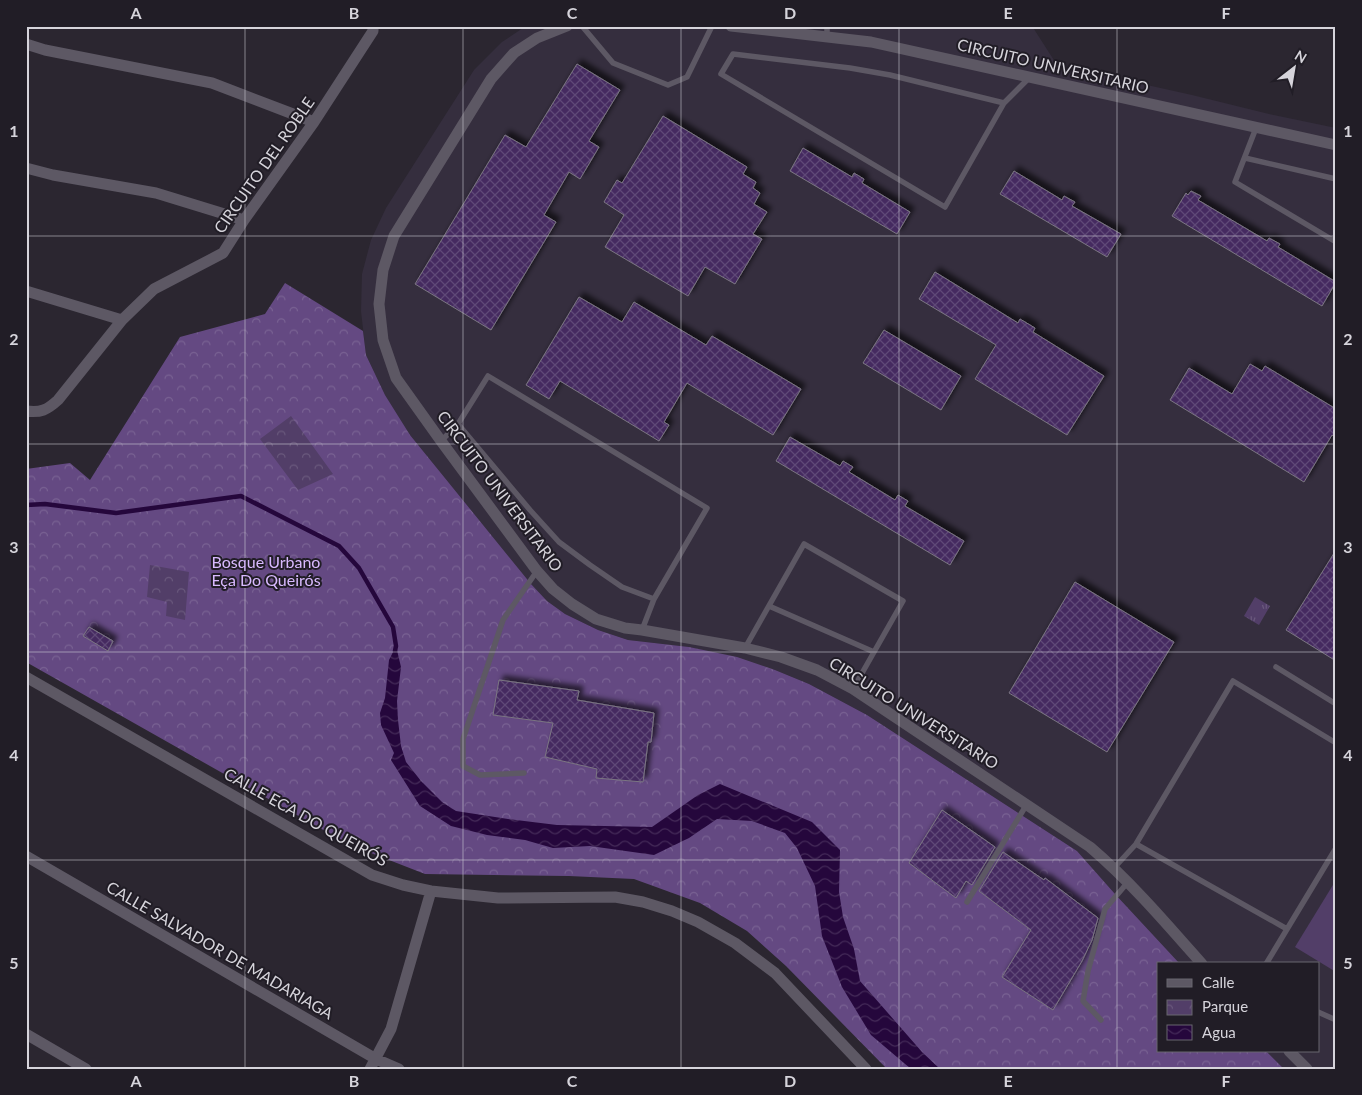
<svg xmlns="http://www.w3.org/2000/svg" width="1362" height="1095" viewBox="0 0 1362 1095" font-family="Lato,sans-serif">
  <defs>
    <pattern id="grass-tufts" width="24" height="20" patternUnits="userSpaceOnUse" patternTransform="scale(1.25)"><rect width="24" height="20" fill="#523e68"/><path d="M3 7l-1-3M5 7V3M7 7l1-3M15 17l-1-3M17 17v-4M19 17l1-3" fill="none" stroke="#6a597d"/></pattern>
    <pattern id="forest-crowns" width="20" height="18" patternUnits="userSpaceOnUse" patternTransform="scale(1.25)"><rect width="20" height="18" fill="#644982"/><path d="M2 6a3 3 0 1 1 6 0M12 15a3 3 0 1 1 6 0" fill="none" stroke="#796293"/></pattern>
    <pattern id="park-crowns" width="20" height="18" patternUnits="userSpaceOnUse" patternTransform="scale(1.25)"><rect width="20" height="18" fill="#523e68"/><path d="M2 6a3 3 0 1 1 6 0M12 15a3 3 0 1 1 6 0" fill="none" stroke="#6a597d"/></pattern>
    <pattern id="water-waves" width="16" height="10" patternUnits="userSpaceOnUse" patternTransform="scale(1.25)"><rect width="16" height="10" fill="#25073c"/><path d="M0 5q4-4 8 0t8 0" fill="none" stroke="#442a58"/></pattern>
    <pattern id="building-cross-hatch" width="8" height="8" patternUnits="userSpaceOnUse" patternTransform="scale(1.25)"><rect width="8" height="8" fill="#452a61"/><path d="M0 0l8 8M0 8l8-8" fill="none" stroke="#5f4877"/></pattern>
    <filter id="shadow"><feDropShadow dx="4.5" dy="-4.5" stdDeviation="2.5" flood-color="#0009"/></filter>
  </defs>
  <rect width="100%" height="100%" fill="#2b2630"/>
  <path fill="#352e3e" d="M 526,26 L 1032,26 L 1057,65 L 1192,95 L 1269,114 L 1336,128 L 1336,1069 L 1284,1069 L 1266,1051 L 1318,1051 L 1318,964 L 1180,964 L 1115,894 L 1077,851 L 867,715 L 809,684 L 775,670 L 689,647 L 628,640 L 598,630 L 565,614 L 547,601 L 531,584 L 410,435 L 385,395 L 366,355 L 361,311 L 362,274 L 371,240 L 386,208 L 474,70 L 502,42 Z"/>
  <path fill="url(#grass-tufts)" d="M 1255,597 L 1270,606 L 1259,625 L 1244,616 Z"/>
  <path fill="url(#forest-crowns)" d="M 285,283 L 363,331 L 366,355 L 385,395 L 410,435 L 531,584 L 547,601 L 565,614 L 598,630 L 628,640 L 689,647 L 737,657 L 775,670 L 809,684 L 867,715 L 1077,851 L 1115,894 L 1180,964 L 1158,964 L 1158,1051 L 1266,1051 L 1284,1069 L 887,1069 L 786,966 L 747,931 L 700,903 L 634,879 L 569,876 L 425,874 L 348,844 L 26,662 L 26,469 L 70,463 L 90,480 L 180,337 L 265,314 Z"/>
  <path fill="url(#park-crowns)" d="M 291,416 L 333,474 L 298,490 L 260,439 Z
    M 150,565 L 189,572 L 185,620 L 166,616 L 167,602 L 147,597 Z"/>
  <path fill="#523e68" d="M 1336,880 L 1336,972 L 1295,947 Z"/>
  <path fill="url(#water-waves)" d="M 396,646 L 401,667 L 397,701 L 398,720 L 401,746 L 406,762 L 421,781 L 442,802 L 456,811 L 508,819 L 557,825 L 652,827 L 698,795 L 720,784 L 812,822 L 840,850 L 839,892 L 843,917 L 854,949 L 860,981 L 922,1052 L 940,1069 L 911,1069 L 871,1035 L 842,987 L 822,936 L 815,886 L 797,848 L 785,833 L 752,821 L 717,819 L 689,838 L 654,855 L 590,846 L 553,848 L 525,840 L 487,835 L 451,826 L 420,806 L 391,760 L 394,753 L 381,725 L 380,713 L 385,698 L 389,660 Z"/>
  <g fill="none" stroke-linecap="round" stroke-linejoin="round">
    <path stroke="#25073c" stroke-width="4.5" d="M 26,505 L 45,504 L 116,513 L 241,496 L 339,546 L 359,568 L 393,627 L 396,646 L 395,651"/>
  </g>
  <path fill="url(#building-cross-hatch)" stroke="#7b7682" filter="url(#shadow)" d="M 577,64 L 620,90 L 589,141 L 599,147 L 580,179 L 569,172 L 544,215 L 556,222 L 491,330 L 415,284 L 505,135 L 526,147 Z
    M 663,116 L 747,167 L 743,174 L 756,182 L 753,188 L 760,193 L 754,204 L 767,212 L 753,234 L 762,239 L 735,284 L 705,267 L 688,296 L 605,247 L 624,215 L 604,202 L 617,180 L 622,183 Z
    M 803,148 L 852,177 L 854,173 L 864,179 L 862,183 L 910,212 L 897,234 L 790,171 Z
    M 1014,171 L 1062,200 L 1064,196 L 1075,202 L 1072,206 L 1121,234 L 1107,257 L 1000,194 Z
    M 1191,191 L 1201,196 L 1198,200 L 1267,241 L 1269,238 L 1280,244 L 1278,247 L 1336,282 L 1322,306 L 1172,216 L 1186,193 L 1188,195 Z
    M 935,272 L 1018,323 L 1020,319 L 1035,328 L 1033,332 L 1104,376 L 1067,435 L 975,379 L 996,345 L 919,299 Z
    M 579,297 L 622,322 L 634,302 L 706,345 L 712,336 L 801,389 L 773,435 L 687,383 L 664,422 L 669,425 L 659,441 L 560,381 L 549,399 L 526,385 Z
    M 884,330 L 961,376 L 941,410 L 863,363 Z
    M 1250,364 L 1262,371 L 1265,366 L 1336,409 L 1336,438 L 1332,435 L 1304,482 L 1170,400 L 1189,368 L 1232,394 Z
    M 790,437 L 840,466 L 843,461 L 853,467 L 849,472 L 895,500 L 898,495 L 908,501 L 905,506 L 964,541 L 950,565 L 776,461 Z
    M 1336,550 L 1336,661 L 1286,630 Z
    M 1075,582 L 1174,642 L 1107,752 L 1009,693 Z
    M 89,627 L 113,641 L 108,651 L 83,636 Z
    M 499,680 L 579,691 L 577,700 L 654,713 L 651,742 L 648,742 L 643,782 L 596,778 L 597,769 L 545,757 L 553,723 L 493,715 Z
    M 942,810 L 995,847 L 972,885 L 966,881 L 956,898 L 909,863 Z
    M 1003,852 L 1044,880 L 1045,878 L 1098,918 L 1092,940 L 1082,961 L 1053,1010 L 1002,977 L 1031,930 L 979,891 Z"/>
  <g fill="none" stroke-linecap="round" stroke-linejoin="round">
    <path stroke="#5d5864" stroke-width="5.5" d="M 582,26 L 613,63 L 668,85 L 687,77 L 712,26
      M 827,37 L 827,26
      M 1004,103 L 890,75 L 850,68 L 733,54 L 721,74 L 945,207 L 1004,103 L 1029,78
      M 1256,128 L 1235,182 L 1336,242
      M 1245,158 L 1336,179
      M 441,441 L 458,424
      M 769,606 L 874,652
      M 642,630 L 654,599 L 707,508 L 488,376 L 458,424 L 530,510 L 559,542 L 590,565 L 622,587 L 654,599
      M 745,648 L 804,544 L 903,601 L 853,689
      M 1276,667 L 1336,704
      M 524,773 L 480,775 L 463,766 L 463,739 L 503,620 L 537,571
      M 1136,844 L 1287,929
      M 1114,868 L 1136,844 L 1233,681 L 1336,743
      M 967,902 L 1027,804
      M 1266,964 L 1336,848
      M 1318,1012 L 1336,1020
      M 1101,1020 L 1083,1001 L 1088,971 L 1105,909 L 1128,882"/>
    <path stroke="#5d5864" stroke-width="11" d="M 567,26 L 537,38 L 514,53 L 491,79 L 394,236 L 383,270 L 379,304 L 383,340 L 396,378 L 441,441 L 537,571 L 553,589 L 572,604 L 596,619 L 625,628 L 642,630 L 745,648 L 781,657 L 817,670 L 853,689 L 1090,847 C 1131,882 1166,923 1202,964
      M 731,26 L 871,42 L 1336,145
      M 26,44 L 45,50 L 212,83 L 314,122
      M 26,168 L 53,175 L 156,193 L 244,220
      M 26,291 L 122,320
      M 26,411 C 41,413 47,410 58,400 L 122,320 L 154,289 L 223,253 L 244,220 L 314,122 L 373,31 L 373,26
      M 26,677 L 372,875 L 403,885 L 431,891 L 498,898 L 615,897 L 643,902 L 672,911 L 698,922 L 735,943 L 775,973 L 866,1069
      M 26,856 L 376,1059 L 399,1069
      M 26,1034 L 86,1069
      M 1289,1051 L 1307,1069
      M 370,1069 L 391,1029 L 431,891"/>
  </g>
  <path fill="none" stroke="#d6d4db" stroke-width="1" stroke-opacity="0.55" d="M 245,26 L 245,1069M 463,26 L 463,1069M 681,26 L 681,1069M 899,26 L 899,1069M 1117,26 L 1117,1069M 26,236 L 1336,236M 26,444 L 1336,444M 26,652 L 1336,652M 26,860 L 1336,860"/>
  <g text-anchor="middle" stroke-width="4" stroke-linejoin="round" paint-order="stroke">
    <g font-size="16" fill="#d6d4db" stroke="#211d26">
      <text transform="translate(1053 66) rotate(13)" y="6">CIRCUITO UNIVERSITARIO</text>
      <text transform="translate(264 165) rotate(-55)" y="6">CIRCUITO DEL ROBLE</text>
      <text transform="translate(500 491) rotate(53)" y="6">CIRCUITO UNIVERSITARIO</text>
      <text transform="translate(914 713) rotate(32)" y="6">CIRCUITO UNIVERSITARIO</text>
      <text transform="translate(306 817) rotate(29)" y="6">CALLE ECA DO QUEIRÓS</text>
      <text transform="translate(220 950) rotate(30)" y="6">CALLE SALVADOR DE MADARIAGA</text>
    </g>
    <g font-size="16" fill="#d9baff" stroke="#211d26">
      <text x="266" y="568">Bosque Urbano<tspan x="266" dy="18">Eça Do Queirós</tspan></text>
    </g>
  </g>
  <rect width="1362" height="1095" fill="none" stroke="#211d26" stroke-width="55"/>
  <rect x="1157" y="962" width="162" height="90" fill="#211d26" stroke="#69666e"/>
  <rect x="1167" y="979" width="25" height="8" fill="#5d5864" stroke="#69666e"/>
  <text x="1202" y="988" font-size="15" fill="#d6d4db">Calle</text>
  <rect x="1167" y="1000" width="25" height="15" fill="url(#park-crowns)" stroke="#69666e"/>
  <text x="1202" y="1012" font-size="15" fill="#d6d4db">Parque</text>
  <rect x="1167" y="1025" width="25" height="15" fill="url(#water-waves)" stroke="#69666e"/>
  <text x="1202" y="1038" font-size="15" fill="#d6d4db">Agua</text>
  <g transform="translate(1294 68) rotate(31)" stroke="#211d26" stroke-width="4" paint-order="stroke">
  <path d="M0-4L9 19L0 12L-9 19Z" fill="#d6d4db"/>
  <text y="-8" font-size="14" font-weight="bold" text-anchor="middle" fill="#d6d4db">N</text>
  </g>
  <rect x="28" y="28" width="1306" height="1040" fill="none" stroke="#d6d4db" stroke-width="2"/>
  <g font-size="16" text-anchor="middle" font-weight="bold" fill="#d6d4db">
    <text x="136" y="19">A</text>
    <text x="354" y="19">B</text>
    <text x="572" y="19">C</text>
    <text x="790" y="19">D</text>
    <text x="1008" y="19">E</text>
    <text x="1226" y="19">F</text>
    <text x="14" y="137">1</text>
    <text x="1348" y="137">1</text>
    <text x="14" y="345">2</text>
    <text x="1348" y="345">2</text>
    <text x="14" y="553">3</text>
    <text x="1348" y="553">3</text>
    <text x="14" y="761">4</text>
    <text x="1348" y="761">4</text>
    <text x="14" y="969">5</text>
    <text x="1348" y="969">5</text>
    <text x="136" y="1087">A</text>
    <text x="354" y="1087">B</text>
    <text x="572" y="1087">C</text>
    <text x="790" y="1087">D</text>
    <text x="1008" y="1087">E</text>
    <text x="1226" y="1087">F</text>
  </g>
</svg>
